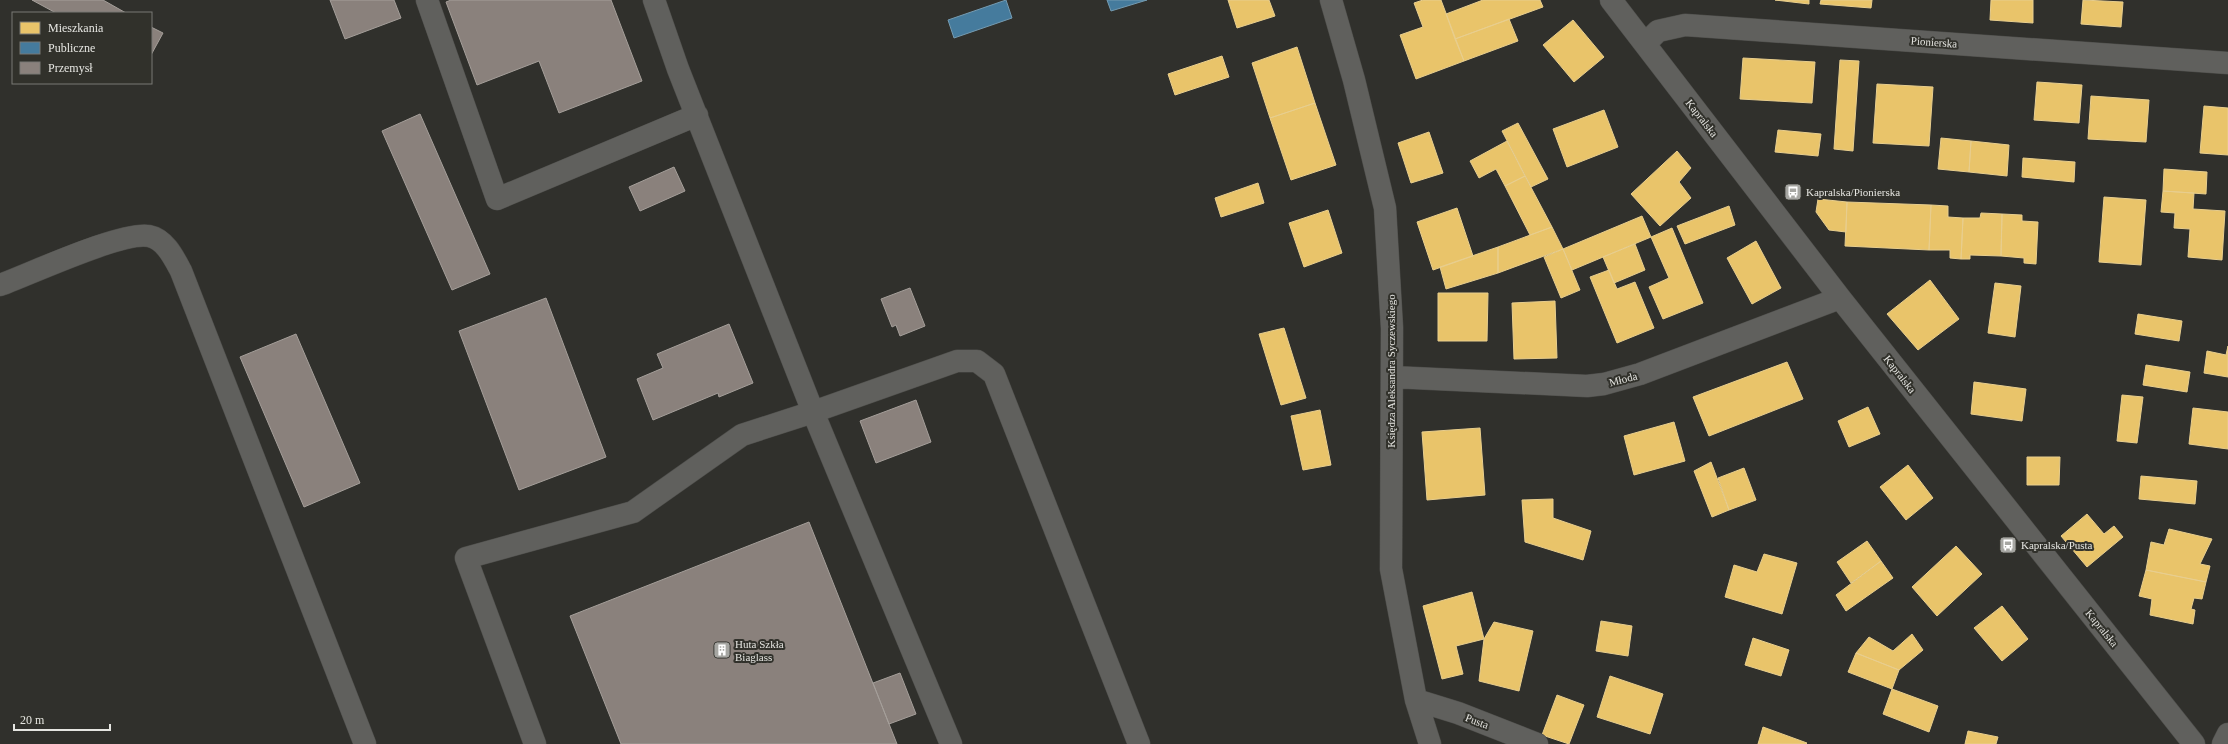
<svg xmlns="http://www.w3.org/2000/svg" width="2228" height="744" viewBox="0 0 2228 744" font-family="'Times New Roman',serif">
  <rect width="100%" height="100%" fill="#30302c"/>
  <path fill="#e9c46a" stroke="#e8ce8e" d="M 1228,0 L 1269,0 L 1275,16 L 1237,28 Z
    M 1423,0 L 1441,0 L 1464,61 L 1416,79 L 1400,35 L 1423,27 L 1414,3 Z
    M 1483,0 L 1540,0 L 1543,7 L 1455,39 L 1446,14 Z
    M 1775,0 L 1809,0 L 1809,4 Z
    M 1821,0 L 1872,0 L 1871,8 L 1820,4 Z
    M 1991,0 L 2033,0 L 2033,23 L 1990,20 Z
    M 2083,0 L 2123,2 L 2121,27 L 2081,24 Z
    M 1509,19 L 1518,41 L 1464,61 L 1455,39 Z
    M 1573,20 L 1604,57 L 1574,82 L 1543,45 Z
    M 1297,47 L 1315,103 L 1270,118 L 1252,63 Z
    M 1222,56 L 1229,77 L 1175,95 L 1168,74 Z
    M 1743,58 L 1815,62 L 1812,103 L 1740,99 Z
    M 1840,60 L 1859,61 L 1853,151 L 1834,149 Z
    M 2037,82 L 2082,85 L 2079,123 L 2034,120 Z
    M 1877,84 L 1933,87 L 1929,146 L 1873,143 Z
    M 2091,96 L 2149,100 L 2146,142 L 2088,139 Z
    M 1315,103 L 1336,165 L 1291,180 L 1270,118 Z
    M 2204,106 L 2228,108 L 2228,155 L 2200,153 Z
    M 1604,110 L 1618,147 L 1567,167 L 1553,129 Z
    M 1518,123 L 1548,179 L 1531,187 L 1502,131 Z
    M 1778,130 L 1821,134 L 1818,156 L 1775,152 Z
    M 1429,132 L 1443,173 L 1411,183 L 1398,143 Z
    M 1941,138 L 1971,141 L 1969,172 L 1938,169 Z
    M 1507,141 L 1525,176 L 1505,186 L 1496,169 L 1479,178 L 1470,161 Z
    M 1971,141 L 2009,145 L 2007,176 L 1969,172 Z
    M 1677,151 L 1691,168 L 1679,182 L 1691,198 L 1660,226 L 1631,194 Z
    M 2023,158 L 2075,162 L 2074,182 L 2022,177 Z
    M 2164,169 L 2207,172 L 2206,194 L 2163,191 Z
    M 1525,176 L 1552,227 L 1530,235 L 1505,186 Z
    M 1258,183 L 1264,203 L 1221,217 L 1215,198 Z
    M 2163,191 L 2194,193 L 2193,209 L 2225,211 L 2222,260 L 2188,257 L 2190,229 L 2174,228 L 2175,213 L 2161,212 Z
    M 2104,197 L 2146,200 L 2141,265 L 2099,262 Z
    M 1818,199 L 1847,202 L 1846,232 L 1829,230 L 1816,212 Z
    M 1847,202 L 1931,205 L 1929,250 L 1845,246 Z
    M 1931,205 L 1948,206 L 1948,217 L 1963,218 L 1961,259 L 1950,258 L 1950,250 L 1929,250 Z
    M 1729,206 L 1735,225 L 1685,244 L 1677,226 Z
    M 1457,208 L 1473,256 L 1433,270 L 1417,222 Z
    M 1328,210 L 1342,253 L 1304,267 L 1289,223 Z
    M 1981,213 L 2002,214 L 2001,256 L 1970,255 L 1970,259 L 1961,259 L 1963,218 L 1980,218 Z
    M 2002,214 L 2022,215 L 2022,221 L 2038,222 L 2036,264 L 2024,263 L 2024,258 L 2001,256 Z
    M 1642,216 L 1651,237 L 1572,270 L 1563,249 Z
    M 1552,227 L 1563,249 L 1498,273 L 1498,247 Z
    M 1672,228 L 1703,303 L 1663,319 L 1649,287 L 1669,278 L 1651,237 Z
    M 1756,241 L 1781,288 L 1752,304 L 1727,258 Z
    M 1635,244 L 1645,270 L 1614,283 L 1603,257 Z
    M 1498,247 L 1498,273 L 1446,289 L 1440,267 Z
    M 1563,249 L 1580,290 L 1561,298 L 1544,257 Z
    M 1609,270 L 1617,289 L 1635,282 L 1654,328 L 1617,343 L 1590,277 Z
    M 1930,280 L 1959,319 L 1918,350 L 1887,314 Z
    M 1995,283 L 2021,286 L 2015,337 L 1988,333 Z
    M 1438,293 L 1488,293 L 1487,341 L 1438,341 Z
    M 1555,301 L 1557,358 L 1514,359 L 1512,303 Z
    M 2138,314 L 2182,321 L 2179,341 L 2135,334 Z
    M 1284,328 L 1306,398 L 1281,405 L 1259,334 Z
    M 2228,346 L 2228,377 L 2204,373 L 2207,351 L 2226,355 Z
    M 1787,362 L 1803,399 L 1709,436 L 1693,397 Z
    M 2146,365 L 2190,372 L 2187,392 L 2143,385 Z
    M 1974,382 L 2026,389 L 2022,421 L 1971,414 Z
    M 2122,395 L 2143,397 L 2137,443 L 2117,441 Z
    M 1868,407 L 1880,434 L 1849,447 L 1838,421 Z
    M 2193,408 L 2228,412 L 2228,449 L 2189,444 Z
    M 1320,410 L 1331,465 L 1303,470 L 1291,416 Z
    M 1674,422 L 1685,461 L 1634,475 L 1624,436 Z
    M 1480,428 L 1485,495 L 1427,500 L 1422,432 Z
    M 2027,457 L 2060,457 L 2059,485 L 2027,485 Z
    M 1711,462 L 1729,510 L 1712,517 L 1694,471 Z
    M 1908,465 L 1933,498 L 1906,520 L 1880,487 Z
    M 1744,468 L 1756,500 L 1729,510 L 1718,478 Z
    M 2141,476 L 2197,481 L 2195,504 L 2139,499 Z
    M 1553,499 L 1553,518 L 1591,531 L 1583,560 L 1525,542 L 1522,500 Z
    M 2087,514 L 2104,534 L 2114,526 L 2123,537 L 2087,567 L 2061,536 Z
    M 2169,529 L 2212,539 L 2200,564 L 2210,566 L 2206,582 L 2146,570 L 2151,542 L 2164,545 Z
    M 1867,541 L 1881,561 L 1851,583 L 1837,562 Z
    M 1956,546 L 1982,574 L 1937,616 L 1912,587 Z
    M 1764,554 L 1797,563 L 1782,614 L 1725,597 L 1734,565 L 1757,572 Z
    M 1881,561 L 1893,578 L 1846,611 L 1836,595 Z
    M 2146,570 L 2206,582 L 2202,599 L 2194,598 L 2191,609 L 2195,610 L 2193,624 L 2150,615 L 2152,599 L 2139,596 Z
    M 1472,592 L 1484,639 L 1456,646 L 1463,674 L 1442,679 L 1423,606 Z
    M 2002,606 L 2028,639 L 2002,661 L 1974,628 Z
    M 1601,621 L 1632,626 L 1628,656 L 1596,651 Z
    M 1494,622 L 1533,631 L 1519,691 L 1479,681 L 1484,639 Z
    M 1912,634 L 1923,650 L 1899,670 L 1856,653 L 1869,637 L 1893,651 Z
    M 1753,638 L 1789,650 L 1781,676 L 1745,665 Z
    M 1856,653 L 1899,670 L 1892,689 L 1848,672 Z
    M 1610,676 L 1663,694 L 1650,734 L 1597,717 Z
    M 1892,689 L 1938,706 L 1929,732 L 1883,714 Z
    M 1557,695 L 1584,705 L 1569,744 L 1542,735 Z
    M 1763,727 L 1807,743 L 1806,744 L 1758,744 Z
    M 1968,731 L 1998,737 L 1996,744 L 1965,744 Z"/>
  <path fill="#457b9d" stroke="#759bb1" d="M 1006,0 L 1012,18 L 954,38 L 948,20 Z
    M 1107,0 L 1147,0 L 1111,11 Z"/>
  <path fill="#8a817c" stroke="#a59f9a" d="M 32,0 L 103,0 L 126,13 L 56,13 Z
    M 330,0 L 394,0 L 401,18 L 345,39 Z
    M 451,0 L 611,0 L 642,81 L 559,113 L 539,61 L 477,85 L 446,2 Z
    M 151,27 L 163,33 L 151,55 Z
    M 420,114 L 490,274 L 452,290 L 382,131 Z
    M 674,167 L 685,191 L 640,211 L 629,187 Z
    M 910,288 L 925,326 L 900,336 L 896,325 L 892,327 L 881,299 Z
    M 546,298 L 606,457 L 519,490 L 459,331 Z
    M 729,324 L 753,383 L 719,397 L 718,393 L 653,420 L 637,379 L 663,368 L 657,354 Z
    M 296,334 L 360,483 L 304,507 L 240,357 Z
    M 916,400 L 931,442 L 876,463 L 860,421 Z
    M 809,522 L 897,744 L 621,744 L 570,616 Z
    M 900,673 L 916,714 L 889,724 L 873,683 Z"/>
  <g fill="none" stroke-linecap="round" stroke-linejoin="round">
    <g stroke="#4d4d4a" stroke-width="23">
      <path id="minor" d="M 427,0 L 497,199 L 697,115
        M 1331,0 L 1354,80 L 1385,208 L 1392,328 L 1391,569 L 1416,700 L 1430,744
        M 1611,0 L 1840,298 L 2194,744
        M 1645,44 L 1658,31 L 1685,25 L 2228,63
        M 0,285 C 30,274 122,231 149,236 C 165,239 174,258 181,271 L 365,744
        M 1392,377 L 1587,386 L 1604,384 L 1640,374 L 1840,298
        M 1416,700 L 1458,713 L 1537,744
        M 535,744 L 466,558 L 633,512 L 742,435 L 813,412 L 678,69 L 654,0
        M 951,744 L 813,412 L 957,361 L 977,361 L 994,374 L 1139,744
        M 2223,744 L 2228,734"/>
    </g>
    <use href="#minor" stroke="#60605d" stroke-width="22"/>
  </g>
  <defs>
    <g id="bus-square" transform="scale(0.9)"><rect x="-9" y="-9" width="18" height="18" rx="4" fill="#a6a6a2" stroke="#31312b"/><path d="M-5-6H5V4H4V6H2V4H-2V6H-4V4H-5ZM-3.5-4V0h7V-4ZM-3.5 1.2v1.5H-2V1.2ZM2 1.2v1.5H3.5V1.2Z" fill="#fff"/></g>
    <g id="building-square" transform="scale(0.9)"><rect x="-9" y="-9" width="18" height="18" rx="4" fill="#a6a6a2" stroke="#31312b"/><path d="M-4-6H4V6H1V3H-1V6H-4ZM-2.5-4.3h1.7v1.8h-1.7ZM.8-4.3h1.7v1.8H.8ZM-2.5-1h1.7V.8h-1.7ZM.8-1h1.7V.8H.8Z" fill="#fff"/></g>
  </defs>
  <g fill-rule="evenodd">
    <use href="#bus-square" x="1793" y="192"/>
    <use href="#bus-square" x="2008" y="545"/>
    <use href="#building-square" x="722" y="650"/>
  </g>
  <g text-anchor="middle" stroke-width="4" stroke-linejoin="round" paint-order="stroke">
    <g font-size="11" fill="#e5e5e1" stroke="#31312b">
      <text transform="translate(1934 42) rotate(4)" y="4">Pionierska</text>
      <text transform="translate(1702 118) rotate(52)" y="4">Kapralska</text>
      <text transform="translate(1391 371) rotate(-90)" y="4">Księdza Aleksandra Syczewskiego</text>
      <text transform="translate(1900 374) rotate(52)" y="4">Kapralska</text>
      <text transform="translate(1623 379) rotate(-15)" y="4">Młoda</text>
      <text transform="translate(2102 628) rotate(51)" y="4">Kapralska</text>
      <text transform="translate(1477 721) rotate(21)" y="4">Pusta</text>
    </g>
    <g font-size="11" fill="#e5e5e1" stroke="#31312b" text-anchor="start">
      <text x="1806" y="196">Kapralska/Pionierska</text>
      <text x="2021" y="549">Kapralska/Pusta</text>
      <text x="735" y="648">Huta Szkła<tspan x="735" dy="13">Biaglass</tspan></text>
    </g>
  </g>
  <rect x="12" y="12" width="140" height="72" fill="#31312b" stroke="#797974"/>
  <rect x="20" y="22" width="20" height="12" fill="#e9c46a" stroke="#797974"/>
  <text x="48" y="32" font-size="12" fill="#e5e5e1">Mieszkania</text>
  <rect x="20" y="42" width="20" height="12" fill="#457b9d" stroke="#797974"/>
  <text x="48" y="52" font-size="12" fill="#e5e5e1">Publiczne</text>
  <rect x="20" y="62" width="20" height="12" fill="#8a817c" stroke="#797974"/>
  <text x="48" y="72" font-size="12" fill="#e5e5e1">Przemysł</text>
  <path d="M14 724v6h96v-6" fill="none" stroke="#e5e5e1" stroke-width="2"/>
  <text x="20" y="724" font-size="12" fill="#e5e5e1" stroke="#31312b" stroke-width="3" paint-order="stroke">20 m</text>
</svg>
